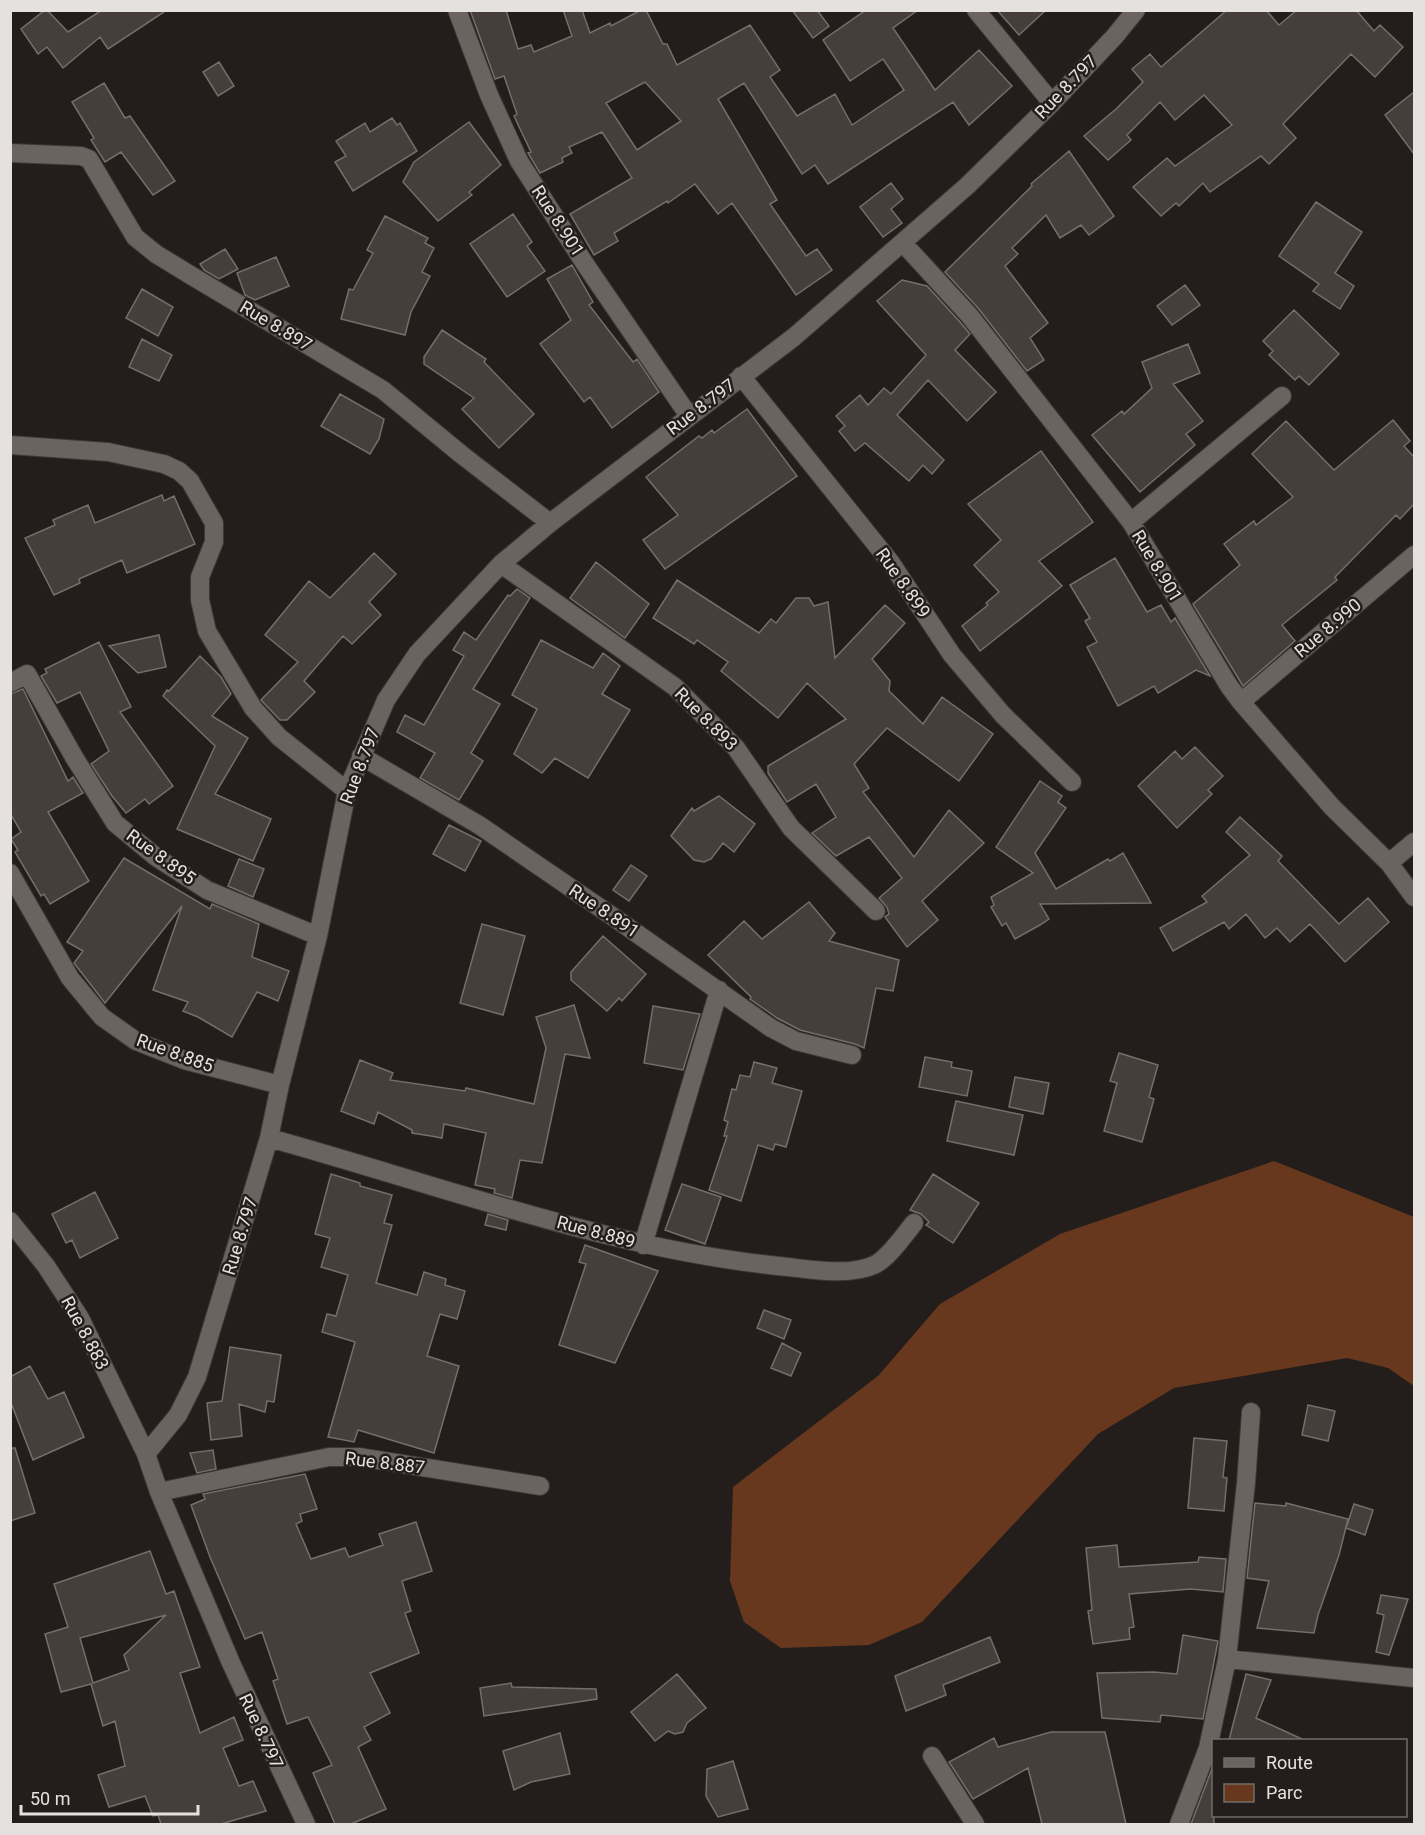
<svg xmlns="http://www.w3.org/2000/svg" width="1425" height="1835" viewBox="0 0 1425 1835" font-family="Roboto,sans-serif">
  <rect width="100%" height="100%" fill="#231e1b"/>
  <path fill="#67381e" d="M 1274,1161 L 1414,1217 L 1414,1386 L 1388,1368 L 1347,1358 L 1174,1388 L 1098,1434 L 922,1622 L 869,1645 L 781,1648 L 744,1622 L 730,1581 L 733,1487 L 878,1376 L 940,1304 L 1060,1234 Z"/>
  <path fill="#453e3b" stroke="#756e6b" stroke-width="1.5" fill-rule="evenodd" d="M 45,10 L 47,10 L 68,32 L 102,10 L 167,10 L 108,49 L 100,37 L 63,68 L 47,47 L 38,54 L 21,29 Z
    M 470,10 L 506,10 L 518,49 L 531,45 L 534,52 L 572,36 L 563,10 L 582,10 L 590,33 L 610,23 L 611,26 L 641,10 L 646,10 L 663,44 L 667,44 L 677,65 L 750,25 L 780,70 L 770,77 L 797,116 L 835,94 L 852,125 L 904,90 L 883,59 L 850,81 L 823,40 L 866,10 L 918,10 L 893,28 L 935,90 L 979,50 L 1012,86 L 969,125 L 953,102 L 828,184 L 815,165 L 802,174 L 744,83 L 718,99 L 777,200 L 770,204 L 806,256 L 817,249 L 832,270 L 796,295 L 732,203 L 718,214 L 695,184 L 668,203 L 667,201 L 614,233 L 618,241 L 594,255 L 570,214 L 632,178 L 602,132 L 569,147 L 572,153 L 562,158 L 563,162 L 540,173 L 528,153 L 531,152 L 514,116 L 517,114 L 504,76 L 495,79 ZM 645,82 L 681,121 L 637,150 L 606,103 Z
    M 792,10 L 817,10 L 829,26 L 813,38 Z
    M 997,10 L 1046,10 L 1019,35 Z
    M 1227,10 L 1266,10 L 1279,25 L 1297,10 L 1356,10 L 1374,31 L 1380,25 L 1403,47 L 1375,77 L 1351,54 L 1283,124 L 1296,138 L 1269,164 L 1261,156 L 1210,192 L 1203,183 L 1179,206 L 1176,203 L 1161,216 L 1133,187 L 1167,158 L 1175,166 L 1232,125 L 1204,95 L 1175,120 L 1160,102 L 1127,135 L 1131,140 L 1108,160 L 1084,136 L 1116,109 L 1143,82 L 1132,69 L 1150,54 L 1161,67 Z
    M 219,62 L 234,86 L 218,96 L 203,72 Z
    M 104,83 L 125,118 L 130,116 L 175,181 L 153,195 L 121,152 L 105,162 L 91,140 L 94,138 L 72,102 Z
    M 1414,92 L 1414,154 L 1385,115 Z
    M 392,118 L 397,125 L 400,123 L 417,151 L 353,191 L 335,162 L 346,156 L 336,141 L 365,123 L 370,132 Z
    M 469,122 L 501,165 L 469,192 L 472,195 L 438,221 L 403,182 L 414,162 Z
    M 1069,151 L 1114,216 L 1089,235 L 1081,225 L 1060,238 L 1046,215 L 1012,248 L 1018,254 L 1005,266 L 1048,323 L 1030,338 L 1044,360 L 1027,371 L 978,308 L 945,272 L 1032,186 L 1031,184 Z
    M 891,183 L 903,199 L 891,209 L 902,223 L 883,237 L 860,207 Z
    M 1316,202 L 1362,232 L 1335,273 L 1354,286 L 1340,309 L 1313,291 L 1319,284 L 1279,256 Z
    M 513,214 L 532,242 L 527,246 L 545,271 L 507,297 L 470,244 Z
    M 385,216 L 428,238 L 425,243 L 434,248 L 422,272 L 430,276 L 411,312 L 405,335 L 341,319 L 349,289 L 353,290 L 373,253 L 367,250 Z
    M 225,249 L 238,269 L 219,279 L 204,270 L 200,264 Z
    M 276,257 L 289,286 L 255,300 L 245,295 L 237,273 Z
    M 572,265 L 593,302 L 589,305 L 633,362 L 637,359 L 659,392 L 612,428 L 590,397 L 584,402 L 540,344 L 571,320 L 547,279 Z
    M 902,280 L 927,286 L 960,322 L 970,334 L 955,350 L 996,392 L 967,421 L 928,380 L 897,415 L 944,460 L 932,474 L 923,465 L 909,481 L 865,443 L 855,451 L 839,431 L 845,426 L 836,416 L 860,395 L 868,405 L 884,388 L 891,394 L 926,355 L 877,301 Z
    M 1185,285 L 1200,305 L 1172,325 L 1157,306 Z
    M 142,289 L 173,307 L 158,336 L 126,318 Z
    M 1294,310 L 1339,354 L 1309,385 L 1299,376 L 1295,380 L 1269,355 L 1273,351 L 1263,341 Z
    M 442,330 L 486,359 L 484,362 L 534,414 L 499,448 L 462,409 L 474,398 L 424,364 L 424,357 Z
    M 142,339 L 172,355 L 159,381 L 129,367 Z
    M 1188,344 L 1200,373 L 1173,384 L 1203,421 L 1186,434 L 1195,445 L 1140,492 L 1092,435 L 1122,411 L 1124,414 L 1152,388 L 1142,362 Z
    M 340,394 L 384,419 L 379,439 L 370,454 L 321,426 Z
    M 747,409 L 797,476 L 665,569 L 643,540 L 678,515 L 646,477 L 699,436 L 702,438 L 712,430 L 714,433 Z
    M 1393,420 L 1410,441 L 1404,446 L 1414,457 L 1414,504 L 1400,519 L 1396,515 L 1335,577 L 1337,580 L 1282,625 L 1295,641 L 1243,686 L 1193,604 L 1240,565 L 1224,544 L 1254,521 L 1256,525 L 1293,497 L 1252,454 L 1286,421 L 1334,470 Z
    M 1041,451 L 1093,522 L 1039,561 L 1062,586 L 980,651 L 962,626 L 988,605 L 986,603 L 999,592 L 974,565 L 1001,540 L 968,504 Z
    M 162,495 L 164,501 L 174,496 L 195,544 L 127,573 L 122,560 L 79,579 L 80,583 L 54,595 L 25,538 L 55,525 L 53,520 L 88,505 L 95,523 Z
    M 374,553 L 396,574 L 369,602 L 381,615 L 352,644 L 343,636 L 304,681 L 315,692 L 287,720 L 280,720 L 261,700 L 298,662 L 265,635 L 309,581 L 330,598 Z
    M 1115,558 L 1147,612 L 1161,605 L 1171,622 L 1175,618 L 1210,676 L 1196,670 L 1158,693 L 1154,686 L 1118,706 L 1087,647 L 1097,642 L 1085,621 L 1090,618 L 1070,585 Z
    M 596,562 L 649,604 L 625,638 L 570,598 Z
    M 677,580 L 759,633 L 771,619 L 776,623 L 796,598 L 809,598 L 814,606 L 828,602 L 835,658 L 885,605 L 905,623 L 872,659 L 890,681 L 889,691 L 923,724 L 942,697 L 993,734 L 959,781 L 887,728 L 854,764 L 869,788 L 863,792 L 914,857 L 949,810 L 984,843 L 922,901 L 938,920 L 907,947 L 885,917 L 889,914 L 887,907 L 879,898 L 902,878 L 869,837 L 836,856 L 812,833 L 836,817 L 816,784 L 787,802 L 768,773 L 768,766 L 846,719 L 807,683 L 778,718 L 721,671 L 728,662 L 697,640 L 694,644 L 653,618 Z
    M 517,589 L 530,598 L 473,689 L 500,704 L 471,753 L 483,761 L 459,800 L 420,778 L 435,753 L 397,732 L 405,715 L 424,725 L 464,656 L 453,650 L 464,632 L 476,640 L 508,595 L 510,596 Z
    M 159,635 L 166,667 L 138,673 L 109,646 Z
    M 541,640 L 593,668 L 603,653 L 620,666 L 602,694 L 630,710 L 588,778 L 555,758 L 542,773 L 514,754 L 537,709 L 512,695 Z
    M 99,642 L 131,707 L 120,712 L 173,786 L 149,804 L 145,799 L 126,813 L 112,796 L 91,764 L 109,751 L 80,692 L 57,703 L 41,676 L 47,673 L 45,669 Z
    M 200,656 L 221,677 L 231,694 L 212,716 L 248,738 L 215,794 L 271,819 L 253,861 L 177,829 L 215,746 L 163,696 L 167,690 L 169,691 Z
    M 23,689 L 68,781 L 73,777 L 83,793 L 48,812 L 89,881 L 50,904 L 44,894 L 41,896 L 15,852 L 18,850 L 11,839 L 21,832 L 10,813 L 10,694 Z
    M 1195,747 L 1223,776 L 1208,790 L 1212,794 L 1177,828 L 1138,786 L 1175,751 L 1182,759 Z
    M 1040,781 L 1062,796 L 1058,802 L 1066,808 L 1035,853 L 1056,889 L 1108,859 L 1110,861 L 1123,853 L 1151,903 L 1040,904 L 1049,919 L 1040,925 L 1015,939 L 1006,923 L 1002,926 L 991,907 L 994,905 L 991,897 L 1033,873 L 996,847 Z
    M 719,796 L 755,824 L 734,852 L 723,843 L 711,859 L 704,862 L 694,860 L 671,836 L 692,808 L 694,811 Z
    M 1240,817 L 1282,856 L 1278,861 L 1339,924 L 1368,898 L 1389,922 L 1345,962 L 1310,924 L 1290,942 L 1277,928 L 1265,938 L 1246,914 L 1229,929 L 1224,922 L 1173,951 L 1160,928 L 1207,902 L 1202,896 L 1250,855 L 1226,832 Z
    M 449,825 L 481,841 L 465,871 L 433,854 Z
    M 124,858 L 210,909 L 212,904 L 259,924 L 252,957 L 289,971 L 278,1001 L 257,992 L 232,1037 L 198,1017 L 183,1011 L 188,1002 L 153,990 L 182,906 L 105,1003 L 74,963 L 83,951 L 67,942 Z
    M 239,859 L 264,869 L 253,897 L 228,886 Z
    M 631,865 L 647,876 L 629,901 L 613,890 Z
    M 809,902 L 835,933 L 829,941 L 899,960 L 893,991 L 876,988 L 864,1048 L 855,1044 L 800,1030 L 777,1018 L 750,999 L 751,997 L 708,955 L 744,921 L 762,939 Z
    M 482,924 L 525,936 L 503,1015 L 460,1003 Z
    M 603,936 L 646,974 L 622,1001 L 619,998 L 607,1011 L 571,980 L 571,972 Z
    M 574,1005 L 590,1058 L 565,1054 L 542,1163 L 520,1160 L 512,1198 L 494,1193 L 495,1189 L 475,1185 L 486,1133 L 444,1124 L 442,1138 L 431,1136 L 412,1133 L 412,1130 L 378,1112 L 374,1124 L 341,1111 L 360,1060 L 393,1073 L 390,1080 L 465,1091 L 466,1088 L 534,1104 L 546,1048 L 536,1017 Z
    M 653,1006 L 700,1014 L 683,1070 L 644,1063 Z
    M 1119,1053 L 1158,1065 L 1149,1097 L 1154,1099 L 1142,1142 L 1104,1131 L 1117,1083 L 1110,1081 Z
    M 925,1057 L 952,1062 L 951,1067 L 972,1071 L 967,1096 L 919,1087 Z
    M 754,1062 L 777,1068 L 772,1083 L 802,1091 L 786,1147 L 775,1144 L 773,1150 L 758,1145 L 741,1201 L 709,1190 L 727,1136 L 724,1136 L 728,1122 L 724,1120 L 732,1089 L 736,1090 L 740,1075 L 750,1077 Z
    M 1015,1077 L 1049,1083 L 1043,1114 L 1009,1107 Z
    M 956,1101 L 1023,1115 L 1014,1155 L 947,1141 Z
    M 331,1174 L 360,1183 L 360,1186 L 392,1195 L 384,1223 L 392,1225 L 376,1283 L 417,1295 L 424,1272 L 446,1279 L 445,1285 L 465,1291 L 457,1319 L 440,1314 L 427,1356 L 459,1366 L 434,1453 L 358,1430 L 354,1442 L 328,1437 L 355,1342 L 322,1332 L 327,1314 L 336,1316 L 348,1275 L 321,1267 L 330,1238 L 315,1234 Z
    M 933,1174 L 979,1203 L 953,1243 L 926,1225 L 929,1222 L 921,1214 L 910,1210 Z
    M 682,1184 L 721,1197 L 705,1244 L 665,1230 Z
    M 95,1192 L 118,1238 L 80,1258 L 72,1240 L 66,1243 L 52,1214 Z
    M 488,1214 L 508,1220 L 506,1230 L 485,1225 Z
    M 585,1245 L 658,1271 L 615,1363 L 559,1345 L 586,1264 L 579,1262 Z
    M 764,1310 L 791,1320 L 784,1339 L 757,1328 Z
    M 782,1343 L 801,1353 L 791,1376 L 771,1368 Z
    M 230,1347 L 281,1355 L 274,1402 L 267,1401 L 265,1412 L 239,1404 L 242,1436 L 211,1440 L 207,1403 L 222,1401 Z
    M 30,1366 L 48,1399 L 64,1392 L 84,1437 L 33,1460 L 10,1400 L 10,1377 Z
    M 1308,1405 L 1335,1411 L 1328,1441 L 1302,1435 Z
    M 1194,1438 L 1227,1441 L 1223,1477 L 1227,1478 L 1224,1511 L 1188,1508 Z
    M 10,1448 L 15,1448 L 35,1513 L 10,1521 Z
    M 213,1450 L 216,1469 L 197,1473 L 190,1453 Z
    M 305,1474 L 317,1509 L 300,1514 L 302,1521 L 296,1524 L 311,1559 L 345,1548 L 349,1557 L 383,1545 L 379,1534 L 416,1522 L 432,1571 L 402,1581 L 411,1611 L 405,1613 L 419,1653 L 370,1673 L 390,1713 L 364,1727 L 371,1740 L 358,1747 L 386,1809 L 351,1824 L 335,1824 L 313,1773 L 332,1765 L 308,1717 L 287,1724 L 273,1681 L 278,1679 L 262,1632 L 245,1639 L 210,1557 L 191,1505 L 205,1499 L 203,1494 Z
    M 1255,1503 L 1286,1506 L 1286,1503 L 1348,1519 L 1339,1555 L 1318,1615 L 1314,1633 L 1257,1628 L 1269,1581 L 1247,1578 Z
    M 1354,1504 L 1373,1510 L 1365,1535 L 1346,1528 Z
    M 1117,1545 L 1119,1567 L 1198,1562 L 1199,1557 L 1226,1559 L 1223,1592 L 1191,1589 L 1129,1594 L 1134,1627 L 1129,1628 L 1130,1639 L 1093,1644 L 1088,1611 L 1092,1610 L 1086,1548 Z
    M 150,1551 L 166,1594 L 174,1591 L 200,1667 L 180,1673 L 200,1733 L 234,1717 L 243,1740 L 223,1748 L 239,1786 L 253,1781 L 266,1811 L 221,1824 L 161,1824 L 158,1815 L 153,1816 L 145,1796 L 109,1807 L 98,1775 L 125,1766 L 115,1721 L 103,1726 L 91,1684 L 61,1692 L 45,1634 L 68,1627 L 54,1584 ZM 166,1615 L 124,1655 L 129,1670 L 93,1683 L 80,1638 Z
    M 1381,1595 L 1408,1599 L 1389,1655 L 1376,1652 L 1384,1615 L 1377,1613 Z
    M 1183,1635 L 1218,1641 L 1203,1719 L 1161,1715 L 1160,1722 L 1102,1718 L 1097,1673 L 1154,1672 L 1177,1674 Z
    M 990,1637 L 1000,1662 L 943,1685 L 946,1695 L 906,1711 L 895,1676 Z
    M 677,1674 L 706,1708 L 687,1723 L 683,1732 L 675,1734 L 668,1731 L 655,1741 L 631,1712 Z
    M 1246,1674 L 1271,1680 L 1256,1718 L 1304,1740 L 1229,1740 Z
    M 511,1683 L 512,1687 L 596,1689 L 597,1699 L 484,1716 L 480,1688 Z
    M 1051,1732 L 1105,1732 L 1126,1824 L 1042,1824 L 1028,1768 L 973,1799 L 949,1762 L 994,1738 L 998,1747 Z
    M 560,1733 L 570,1774 L 531,1782 L 514,1790 L 503,1751 Z
    M 733,1761 L 748,1809 L 718,1817 L 706,1796 L 707,1769 Z
    M 1213,1766 L 1214,1824 L 1191,1824 Z"/>
  <g fill="none" stroke-linecap="round" stroke-linejoin="round">
    <g stroke="#3c3836" stroke-width="20">
      <path id="minor" d="M 457,10 L 489,95 L 519,161 L 585,264 L 689,416
        M 976,10 L 1052,103
        M 10,153 L 81,156 L 89,159 L 135,237 L 156,254 L 192,276 L 383,390 L 462,455 L 550,523
        M 903,243 L 969,315 L 1131,522 L 1229,686 L 1241,702 L 1332,807 L 1389,863 L 1414,842
        M 741,376 L 891,563 L 952,655 L 1003,715 L 1072,782
        M 10,445 L 108,452 L 164,464 L 179,471 L 190,481 L 214,523 L 214,542 L 200,577 L 200,600 L 207,631 L 253,708 L 279,737 L 347,791
        M 1131,522 L 1282,396
        M 501,564 L 675,687 L 736,748 L 791,828 L 876,911
        M 10,683 L 27,674 L 74,757 L 115,823 L 156,857 L 207,890 L 318,936
        M 1241,702 L 1414,555
        M 361,756 L 479,825 L 612,916 L 771,1028 L 796,1041 L 852,1055
        M 1389,863 L 1414,897
        M 10,873 L 70,978 L 102,1017 L 136,1041 L 184,1060 L 280,1085
        M 269,1138 C 440,1185 610,1250 788,1267 C 812,1270 851,1276 874,1265 C 888,1259 904,1235 914,1223
        M 10,1221 L 46,1266 L 80,1318 L 146,1454
        M 643,1245 L 719,990
        M 159,1492 L 329,1457 L 359,1457 L 540,1486
        M 1227,1659 L 1414,1678
        M 932,1756 L 975,1824
        M 306,1824 L 231,1663 L 159,1492 L 146,1454 L 178,1415 L 197,1377 L 269,1138 L 280,1085 L 318,936 L 347,791 L 386,700 L 417,654 L 501,564 L 550,523 L 794,337 L 967,186 L 1052,103 L 1115,36 L 1136,10
        M 1179,1824 L 1208,1748 L 1227,1659 L 1246,1483 L 1251,1412"/>
    </g>
    <use href="#minor" stroke="#6a6360" stroke-width="18"/>
  </g>
  <g text-anchor="middle" stroke-width="5" stroke-linejoin="round" paint-order="stroke">
    <g font-size="18" fill="#e5e1df" stroke="#231e1b">
      <text transform="translate(1066 87) rotate(-46)" y="6">Rue 8.797</text>
      <text transform="translate(558 221) rotate(57)" y="6">Rue 8.901</text>
      <text transform="translate(276 326) rotate(31)" y="6">Rue 8.897</text>
      <text transform="translate(701 407) rotate(-37)" y="6">Rue 8.797</text>
      <text transform="translate(1157 566) rotate(59)" y="6">Rue 8.901</text>
      <text transform="translate(903 583) rotate(55)" y="6">Rue 8.899</text>
      <text transform="translate(1328 628) rotate(-40)" y="6">Rue 8.990</text>
      <text transform="translate(706 719) rotate(45)" y="6">Rue 8.893</text>
      <text transform="translate(360 766) rotate(-69)" y="6">Rue 8.797</text>
      <text transform="translate(161 857) rotate(36)" y="6">Rue 8.895</text>
      <text transform="translate(604 911) rotate(34)" y="6">Rue 8.891</text>
      <text transform="translate(175 1053) rotate(20)" y="6">Rue 8.885</text>
      <text transform="translate(596 1232) rotate(15)" y="6">Rue 8.889</text>
      <text transform="translate(240 1236) rotate(-73)" y="6">Rue 8.797</text>
      <text transform="translate(85 1333) rotate(62)" y="6">Rue 8.883</text>
      <text transform="translate(385 1463) rotate(7)" y="6">Rue 8.887</text>
      <text transform="translate(261 1731) rotate(65)" y="6">Rue 8.797</text>
    </g>
  </g>
  <rect width="1425" height="1835" fill="none" stroke="#e5e1df" stroke-width="24"/>
  <rect x="1212" y="1739" width="195" height="78" fill="#231e1b" stroke="#716c69" stroke-width="1.5"/>
  <rect x="1224" y="1758" width="30" height="9" fill="#6a6360" stroke="#716c69" stroke-width="1.5"/>
  <text x="1266" y="1769" font-size="18" fill="#e5e1df">Route</text>
  <rect x="1224" y="1784" width="30" height="18" fill="#67381e" stroke="#716c69" stroke-width="1.5"/>
  <text x="1266" y="1799" font-size="18" fill="#e5e1df">Parc</text>
  <path d="M21 1805v9h177v-9" fill="none" stroke="#e5e1df" stroke-width="3"/>
  <text x="30" y="1805" font-size="18" fill="#e5e1df" stroke="#231e1b" stroke-width="4.5" paint-order="stroke">50 m</text>
</svg>
